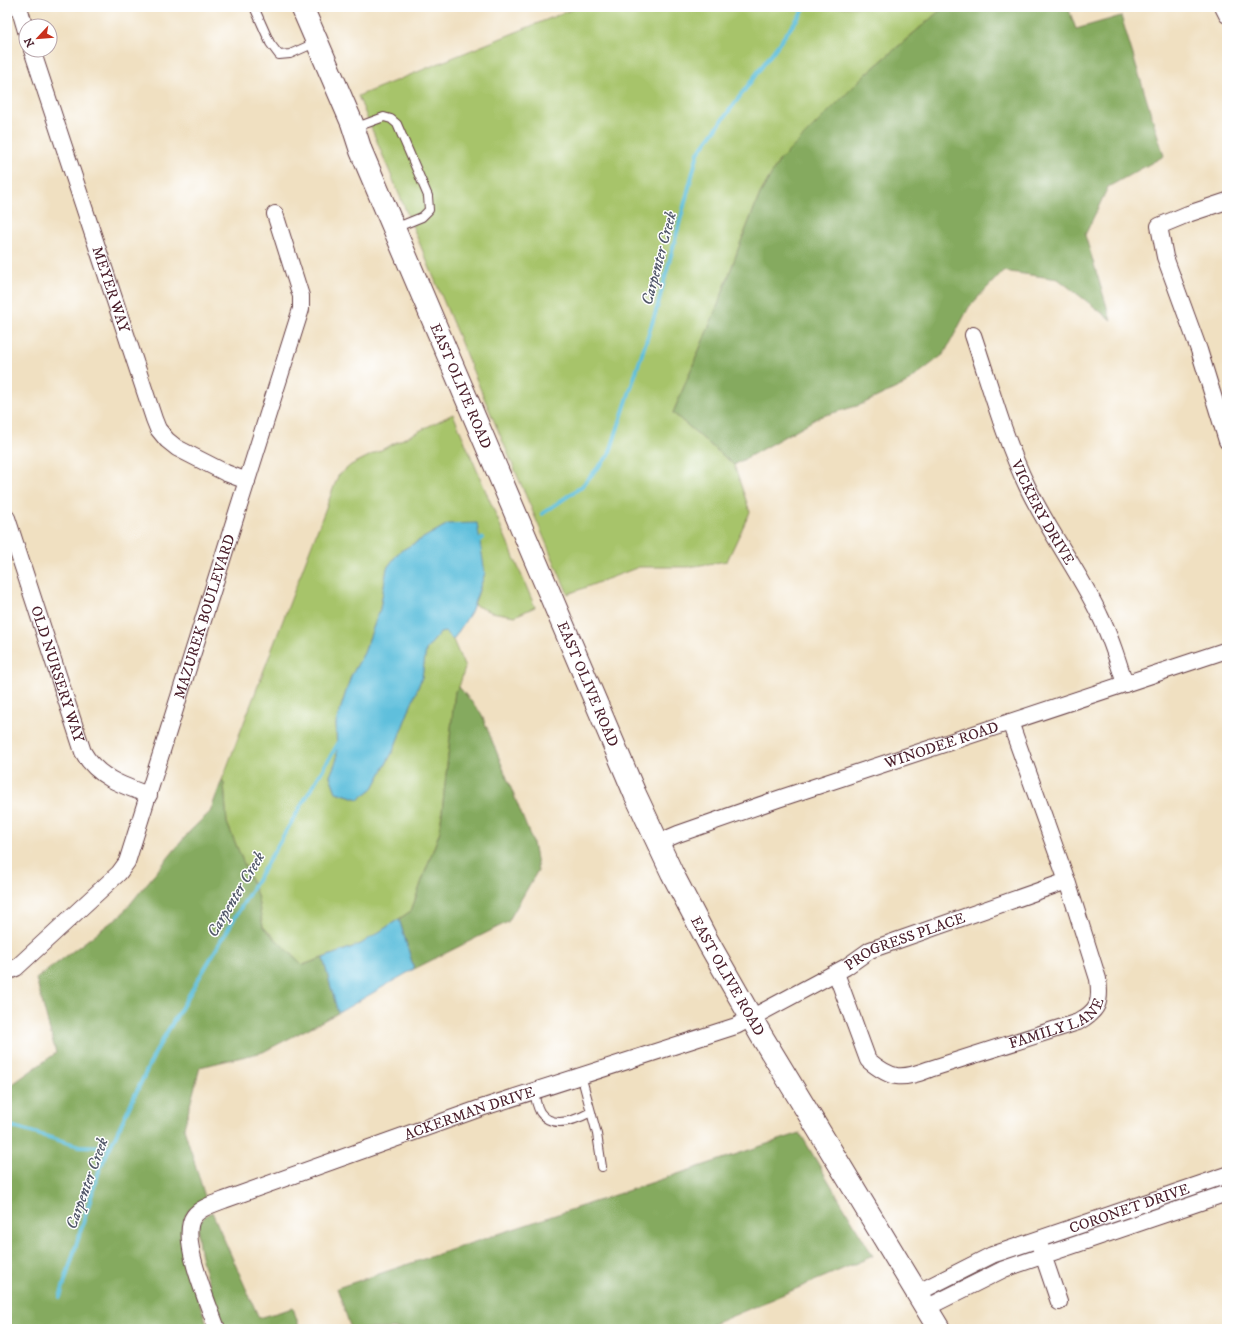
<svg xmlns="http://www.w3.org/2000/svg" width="1234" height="1336" viewBox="0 0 1234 1336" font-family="'IM FELL DW Pica',serif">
  <rect width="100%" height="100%" fill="#fff"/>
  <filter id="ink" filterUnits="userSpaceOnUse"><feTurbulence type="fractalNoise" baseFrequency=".025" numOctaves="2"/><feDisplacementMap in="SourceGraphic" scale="8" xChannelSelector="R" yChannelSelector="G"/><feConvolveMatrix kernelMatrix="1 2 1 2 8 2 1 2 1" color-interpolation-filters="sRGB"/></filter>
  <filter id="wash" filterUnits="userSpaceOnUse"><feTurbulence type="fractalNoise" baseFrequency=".012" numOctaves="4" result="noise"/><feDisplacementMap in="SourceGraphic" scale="16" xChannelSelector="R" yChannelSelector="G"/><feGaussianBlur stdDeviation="0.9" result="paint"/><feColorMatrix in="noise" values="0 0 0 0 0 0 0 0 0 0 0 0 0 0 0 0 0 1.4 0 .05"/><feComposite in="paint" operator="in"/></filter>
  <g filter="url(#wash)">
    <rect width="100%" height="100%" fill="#f0e0c1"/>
    <path fill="#a7c46b" stroke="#78724b" d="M 578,7 L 944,7 L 865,75 L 779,161 L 760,194 L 740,244 L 720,300 L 673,413 L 734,465 L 750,512 L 727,561 L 688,567 L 639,567 L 568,594 L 485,400 L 358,96 Z
      M 453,414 L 535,607 L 515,616 L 491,612 L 474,605 L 485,573 L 448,524 L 399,552 L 387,568 L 380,609 L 364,653 L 351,676 L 336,723 L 337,759 L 330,776 L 336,792 L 359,799 L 373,788 L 393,751 L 422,677 L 426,650 L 440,633 L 445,632 L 453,640 L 465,668 L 459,687 L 455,691 L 440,831 L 411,911 L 361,944 L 303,965 L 263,927 L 257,895 L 227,823 L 224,784 L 222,780 L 338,476 L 351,465 Z"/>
    <path fill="#85aa5f" stroke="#686445" d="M 944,7 L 1068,7 L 1076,29 L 1121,16 L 1164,156 L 1108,187 L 1085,235 L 1111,320 L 1058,279 L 1003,271 L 969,307 L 944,354 L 905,384 L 860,405 L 819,417 L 734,465 L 673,413 L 720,300 L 740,244 L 760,194 L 779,161 L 865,75 Z
      M 459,687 L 481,713 L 533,843 L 538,870 L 508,922 L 414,969 L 399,919 L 411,911 L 440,831 L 455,691 Z
      M 222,780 L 224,784 L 227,823 L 257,895 L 263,927 L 303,965 L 323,958 L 338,1013 L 263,1052 L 200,1067 L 184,1128 L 206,1200 C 201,1203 192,1207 188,1212 C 170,1236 200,1302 209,1329 L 11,1329 L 7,1319 L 7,1088 L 56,1053 L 36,979 L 122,914 L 190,831 L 210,812 Z
      M 800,1133 L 873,1256 L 702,1329 L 351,1329 L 337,1288 Z
      M 212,1212 L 259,1318 L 293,1308 L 300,1329 L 225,1329 C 217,1305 192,1246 199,1224 C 201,1218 206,1215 212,1212 Z"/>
    <path fill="#5ebfdc" stroke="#546f84" d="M 477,523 L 485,573 L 471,612 L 453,640 L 445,632 L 440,633 L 426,650 L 422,677 L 393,751 L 373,788 L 359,799 L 336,792 L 330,776 L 337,759 L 336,723 L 351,676 L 364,653 L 380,609 L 387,568 L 399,552 L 448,524 Z
      M 399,919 L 414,969 L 338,1013 L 323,958 L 361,944 Z"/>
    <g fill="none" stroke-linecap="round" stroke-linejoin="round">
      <path stroke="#5ebfdc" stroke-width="4" d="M 542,514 L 581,487 L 609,455 L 657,308 L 698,153 L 806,7
        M 475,544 L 483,538
        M 7,1125 L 79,1146 L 110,1147
        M 60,1297 L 100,1168 L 157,1049 L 339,742"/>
    </g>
  </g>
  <g filter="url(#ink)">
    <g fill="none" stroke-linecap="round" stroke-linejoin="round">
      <g stroke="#633c42" stroke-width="10">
        <path id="lane" d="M 254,7 L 270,43 L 279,55 L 290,54 L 317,42
          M 354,128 L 384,117 L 391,119 L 397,124 L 428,196 L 429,210 L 422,217 L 395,228
          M 581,1075 L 597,1134 L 602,1167
          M 534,1090 C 535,1098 536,1105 540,1112 C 552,1130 576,1120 591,1112"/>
      </g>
      <g stroke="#633c42" stroke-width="18">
        <g id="street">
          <path d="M 19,7 L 26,31"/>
          <path d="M 1223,7 L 1227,15"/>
          <path id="s1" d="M 32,50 L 154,419 L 158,429 L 167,440 L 177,448 L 226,473 L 247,481"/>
          <path id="s2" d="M 973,335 C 990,385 1004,438 1027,486 C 1048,531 1079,571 1100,616 C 1111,638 1118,661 1125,684"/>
          <path d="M 1227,441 L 1199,350 L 1165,257 L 1159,226 L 1188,214 L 1227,201"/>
          <path id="s3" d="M 7,518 L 83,752 C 97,777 123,786 149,795"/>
          <path id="s4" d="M 657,843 L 678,834 L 778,799 L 1227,650"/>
          <path id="s5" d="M 7,972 L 16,968 L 119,873 L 127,862 L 301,309 L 301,296 L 275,214"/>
          <path id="s6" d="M 836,973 L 868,1060 C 892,1080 901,1080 930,1069 L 1078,1022 C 1099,1010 1101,1002 1098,979 L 1067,881 L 1010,722"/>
          <path d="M 1040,1246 L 1059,1302"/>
          <path id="s7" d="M 917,1293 L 992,1255 L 1227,1175"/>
          <path d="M 926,1308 L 1004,1269 L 1227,1193"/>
          <path id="s8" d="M 217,1329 C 209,1305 178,1237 194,1216 C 201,1207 214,1204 224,1200 L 481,1108 L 736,1026 L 846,967 L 870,950 L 1067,881"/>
        </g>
      </g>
      <g stroke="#633c42" stroke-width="24">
        <g id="secondary">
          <path id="s9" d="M 302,7 L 352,123 L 361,151 L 635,794 L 672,873 L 708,942 L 761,1035 L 939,1329"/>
        </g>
      </g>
      <use href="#lane" stroke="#fff" stroke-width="8"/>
      <use href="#street" stroke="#fff" stroke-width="16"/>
      <use href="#secondary" stroke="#fff" stroke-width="22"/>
    </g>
  </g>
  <g text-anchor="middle" stroke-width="3" stroke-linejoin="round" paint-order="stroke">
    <g font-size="15" fill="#4a1f2b" stroke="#fff">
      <text dy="5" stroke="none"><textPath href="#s1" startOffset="252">MEYER WAY</textPath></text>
      <text dy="5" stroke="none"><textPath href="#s9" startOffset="411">EAST OLIVE ROAD</textPath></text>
      <text dy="5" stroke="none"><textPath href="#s2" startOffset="191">VICKERY DRIVE</textPath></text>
      <text dy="5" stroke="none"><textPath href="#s5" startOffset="421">MAZUREK BOULEVARD</textPath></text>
      <text dy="5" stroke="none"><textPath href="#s3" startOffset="164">OLD NURSERY WAY</textPath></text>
      <text dy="5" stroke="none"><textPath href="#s9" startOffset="735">EAST OLIVE ROAD</textPath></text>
      <text dy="5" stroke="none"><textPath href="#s4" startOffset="301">WINODEE ROAD</textPath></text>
      <text dy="5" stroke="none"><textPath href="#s8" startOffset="883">PROGRESS PLACE</textPath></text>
      <text dy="5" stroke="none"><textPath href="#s9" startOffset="1059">EAST OLIVE ROAD</textPath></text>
      <text dy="5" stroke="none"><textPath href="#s6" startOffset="296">FAMILY LANE</textPath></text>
      <text dy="5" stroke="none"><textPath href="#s8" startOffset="413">ACKERMAN DRIVE</textPath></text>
      <text dy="5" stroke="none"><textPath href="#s7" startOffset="229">CORONET DRIVE</textPath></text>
    </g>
    <g font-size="16" font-style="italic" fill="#515769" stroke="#fff">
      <text transform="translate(658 258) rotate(-75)" y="6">Carpenter Creek</text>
      <text transform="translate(235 894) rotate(-59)" y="6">Carpenter Creek</text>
      <text transform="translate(86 1183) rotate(-70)" y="6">Carpenter Creek</text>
    </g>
  </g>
  <rect width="1234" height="1336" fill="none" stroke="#fff" stroke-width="24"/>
  <g transform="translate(38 38) rotate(244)"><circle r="19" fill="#ffffff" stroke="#b7a5aa"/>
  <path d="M0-3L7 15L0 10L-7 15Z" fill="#c8321e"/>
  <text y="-6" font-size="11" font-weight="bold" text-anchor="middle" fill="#4a1f2b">N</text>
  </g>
</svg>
